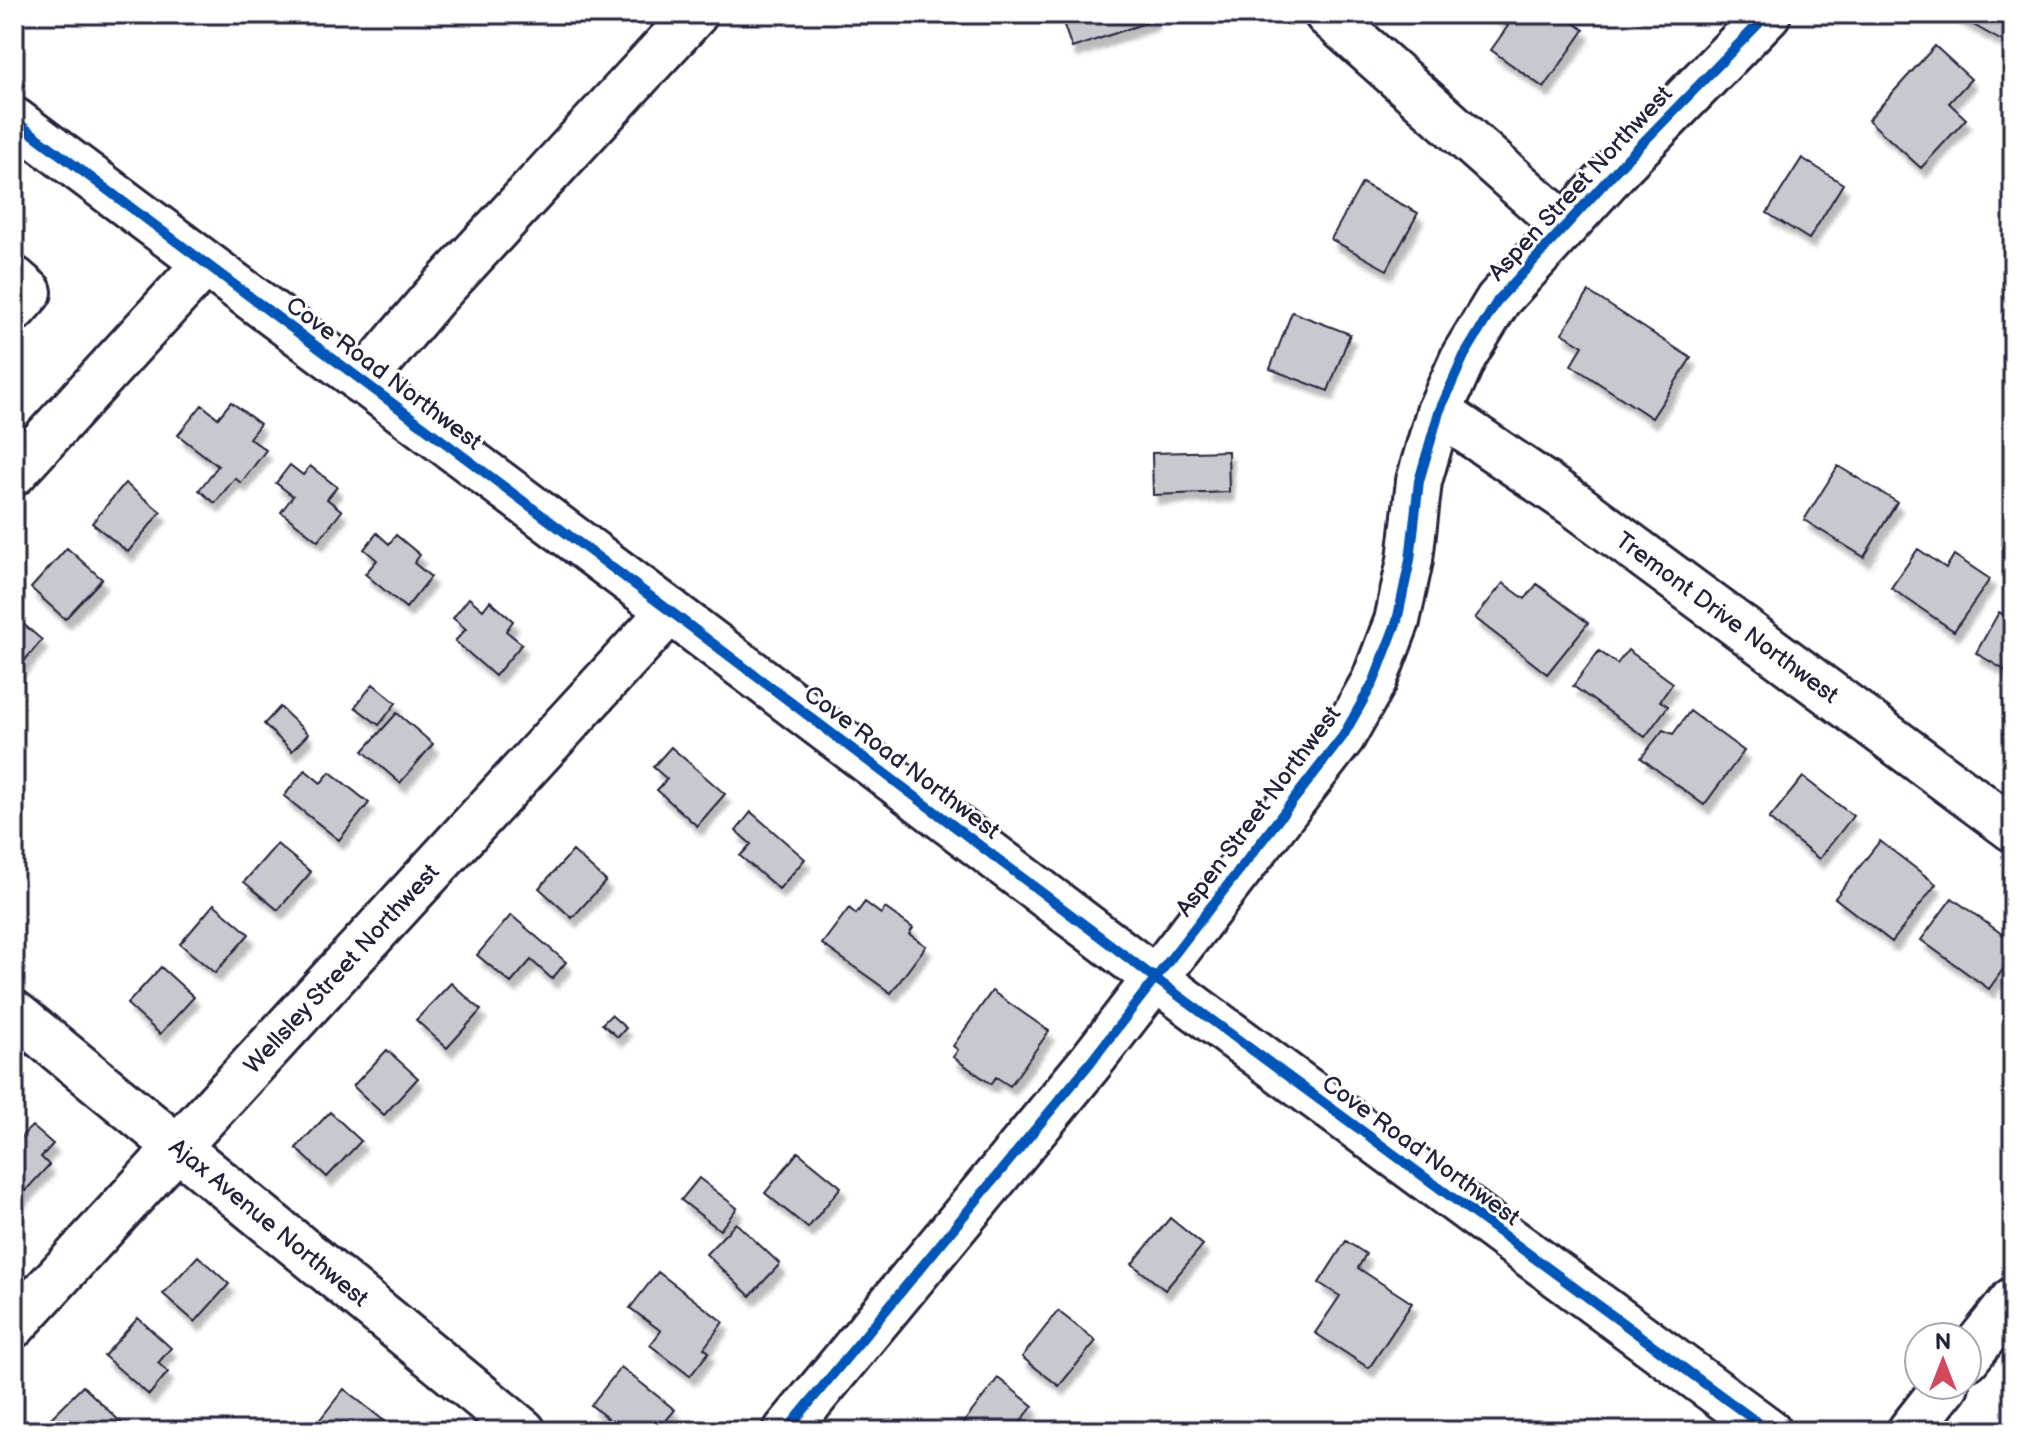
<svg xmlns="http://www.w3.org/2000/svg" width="2027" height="1445" viewBox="0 0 2027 1445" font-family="'Balsamiq Sans',sans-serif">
  <defs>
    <filter id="shadow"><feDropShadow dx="5" dy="9" stdDeviation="2" flood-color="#0004"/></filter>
  </defs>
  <rect width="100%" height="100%" fill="#fff"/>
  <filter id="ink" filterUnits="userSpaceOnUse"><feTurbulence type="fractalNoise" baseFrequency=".0125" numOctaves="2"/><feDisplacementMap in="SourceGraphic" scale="16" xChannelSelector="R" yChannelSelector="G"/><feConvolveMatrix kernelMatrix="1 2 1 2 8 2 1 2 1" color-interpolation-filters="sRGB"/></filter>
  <g filter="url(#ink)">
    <path fill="#c8c8cf" stroke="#22223b" stroke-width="2" filter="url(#shadow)" d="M 1060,14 L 1152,14 L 1154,20 L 1072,48 Z
      M 1562,14 L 1584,30 L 1544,88 L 1491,50 L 1508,26 L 1493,14 Z
      M 1954,14 L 2013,14 L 2013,38 L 2009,45 Z
      M 1935,46 L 1971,79 L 1949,103 L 1966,119 L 1921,168 L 1868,120 Z
      M 1802,158 L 1843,184 L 1809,239 L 1767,213 Z
      M 1362,183 L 1418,213 L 1387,270 L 1331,239 Z
      M 1589,292 L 1691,358 L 1652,418 L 1571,365 L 1583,346 L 1562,333 Z
      M 1292,312 L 1350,334 L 1328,391 L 1270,369 Z
      M 231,402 L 260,424 L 249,438 L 266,450 L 241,483 L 235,478 L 215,503 L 199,490 L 218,466 L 178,435 L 202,405 L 218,418 Z
      M 1228,451 L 1229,492 L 1153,495 L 1152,453 Z
      M 290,465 L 303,475 L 310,466 L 337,487 L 327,499 L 342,511 L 318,541 L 281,512 L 293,496 L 276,483 Z
      M 1838,466 L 1897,502 L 1864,557 L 1804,520 Z
      M 125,483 L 161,512 L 128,552 L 92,523 Z
      M 377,533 L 389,544 L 396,535 L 420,555 L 414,563 L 431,577 L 406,608 L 365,574 L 377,560 L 364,549 Z
      M 67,548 L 102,579 L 65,619 L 31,588 Z
      M 1918,549 L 1946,568 L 1954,555 L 1990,579 L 1954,631 L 1891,588 Z
      M 1503,583 L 1525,599 L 1537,584 L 1588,623 L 1547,674 L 1475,618 Z
      M 469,598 L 483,610 L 490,601 L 513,621 L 506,631 L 522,644 L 495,676 L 455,641 L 466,629 L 453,618 Z
      M 1999,612 L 2013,620 L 2013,675 L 1976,653 Z
      M 14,616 L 42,640 L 14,673 Z
      M 1628,650 L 1673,683 L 1660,701 L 1668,706 L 1645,737 L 1573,686 L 1599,651 L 1617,664 Z
      M 373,684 L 396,703 L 379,725 L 355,707 Z
      M 280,707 L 308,734 L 292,751 L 264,724 Z
      M 1690,711 L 1744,751 L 1704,805 L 1641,758 L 1663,730 L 1673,734 Z
      M 397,713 L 433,744 L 400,783 L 363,751 Z
      M 671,747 L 725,794 L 697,826 L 657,790 L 667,779 L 653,767 Z
      M 305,770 L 321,783 L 330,772 L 369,803 L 339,840 L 284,796 Z
      M 1803,777 L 1853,816 L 1819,859 L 1769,819 Z
      M 751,812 L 805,859 L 779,889 L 740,856 L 751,844 L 736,831 Z
      M 1880,841 L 1936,884 L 1892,942 L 1835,898 Z
      M 277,844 L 311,872 L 278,910 L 244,882 Z
      M 573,851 L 606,881 L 572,918 L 539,888 Z
      M 1952,898 L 2013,942 L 2013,955 L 1989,989 L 1921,940 Z
      M 865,902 L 881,914 L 885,908 L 913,928 L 909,934 L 926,946 L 891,993 L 822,944 L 849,908 L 856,914 Z
      M 214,904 L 249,934 L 215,973 L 180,944 Z
      M 511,915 L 566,962 L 552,979 L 531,960 L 511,983 L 477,955 Z
      M 161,967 L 194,997 L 160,1034 L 127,1004 Z
      M 451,983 L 481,1010 L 447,1048 L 416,1020 Z
      M 992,991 L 1049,1031 L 1010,1086 L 996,1077 L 991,1084 L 953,1057 L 958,1050 L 953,1046 Z
      M 611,1015 L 626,1028 L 618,1037 L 602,1024 Z
      M 387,1050 L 418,1078 L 384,1115 L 353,1086 Z
      M 330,1112 L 361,1141 L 327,1177 L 296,1148 Z
      M 32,1126 L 53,1144 L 41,1157 L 49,1165 L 15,1202 L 14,1133 L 20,1138 Z
      M 798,1152 L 841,1187 L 808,1228 L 765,1193 Z
      M 699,1178 L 737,1208 L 720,1230 L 681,1200 Z
      M 1170,1218 L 1203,1245 L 1165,1290 L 1132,1264 Z
      M 736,1223 L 780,1264 L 750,1296 L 706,1254 Z
      M 1346,1241 L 1366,1254 L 1358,1268 L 1412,1303 L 1369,1368 L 1315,1333 L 1340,1296 L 1319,1283 Z
      M 198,1256 L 229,1284 L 195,1322 L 163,1294 Z
      M 658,1272 L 723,1322 L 704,1348 L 709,1352 L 690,1376 L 650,1345 L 661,1331 L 630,1308 Z
      M 1058,1311 L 1096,1341 L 1059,1386 L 1022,1357 Z
      M 138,1318 L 171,1348 L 158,1363 L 168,1372 L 149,1395 L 104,1356 Z
      M 621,1367 L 675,1410 L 657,1431 L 623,1431 L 591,1405 Z
      M 998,1378 L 1033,1406 L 1013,1431 L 973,1431 L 963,1423 Z
      M 83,1386 L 130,1431 L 54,1431 L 46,1423 Z
      M 344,1389 L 397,1431 L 319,1431 L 314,1427 Z"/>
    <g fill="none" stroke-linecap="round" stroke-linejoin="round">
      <g stroke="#22223b" stroke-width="50">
        <g id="minor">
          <path d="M 1327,14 L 1565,226"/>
          <path d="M 14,279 L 29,292 L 14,309"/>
          <path d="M 362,382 L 434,297 L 695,14"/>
          <path id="s1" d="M 1439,412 L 1574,504 L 2013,829"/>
          <path d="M 14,473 L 205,264"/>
          <path id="s2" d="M 14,1013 L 523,1431"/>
          <path id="s3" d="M 14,1325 L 670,611"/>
          <path d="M 1967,1358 L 2013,1300"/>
          <path d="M 786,1431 L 1090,1063 L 1343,736 L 1374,681 L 1397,621 L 1410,560 L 1419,481 L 1439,412 L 1464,356 L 1498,300 L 1620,166 L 1768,14"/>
          <path d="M 1910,1431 L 1946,1385"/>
        </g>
      </g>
      <g stroke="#22223b" stroke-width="50">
        <path id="major" d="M 14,120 L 670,611 L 1156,979 L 1769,1431"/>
      </g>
      <use href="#minor" stroke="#fff" stroke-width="44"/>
      <use href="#major" stroke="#fff" stroke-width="44"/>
      <g stroke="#fff" stroke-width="15">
        <path id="cycleway" d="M 14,120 L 670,611 L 1156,979 L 1769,1431
          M 786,1431 L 1090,1063 L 1343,736 L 1374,681 L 1397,621 L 1410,560 L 1419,481 L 1439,412 L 1464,356 L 1498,300 L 1620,166 L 1768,14"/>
      </g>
      <use href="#cycleway" stroke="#0057b8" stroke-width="10"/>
    </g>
  </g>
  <g text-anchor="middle" stroke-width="6" stroke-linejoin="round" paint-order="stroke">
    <g font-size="24" fill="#22223b" stroke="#fff">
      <text transform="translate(1580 183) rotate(-47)" y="8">Aspen Street Northwest</text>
      <text transform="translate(384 373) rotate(37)" y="8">Cove Road Northwest</text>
      <text dy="8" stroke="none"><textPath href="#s1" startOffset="354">Tremont Drive Northwest</textPath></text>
      <text transform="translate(902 762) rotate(37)" y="8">Cove Road Northwest</text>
      <text transform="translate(1258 811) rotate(-53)" y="8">Aspen Street Northwest</text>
      <text dy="8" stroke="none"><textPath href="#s3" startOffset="484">Wellsley Street Northwest</textPath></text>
      <text transform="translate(1421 1150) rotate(36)" y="8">Cove Road Northwest</text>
      <text dy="8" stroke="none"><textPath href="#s2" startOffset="330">Ajax Avenue Northwest</textPath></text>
    </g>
  </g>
  <rect width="2027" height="1445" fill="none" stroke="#fff" stroke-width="48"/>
  <rect x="24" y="24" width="1979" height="1397" fill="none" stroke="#22223b" stroke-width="3" filter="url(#ink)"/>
  <g transform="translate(1943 1361)"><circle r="38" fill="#ffffff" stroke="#a7a7b1" stroke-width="2"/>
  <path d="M0-6L14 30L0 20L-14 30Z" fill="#d1495b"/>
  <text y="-12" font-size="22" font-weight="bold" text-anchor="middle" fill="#22223b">N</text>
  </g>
</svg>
